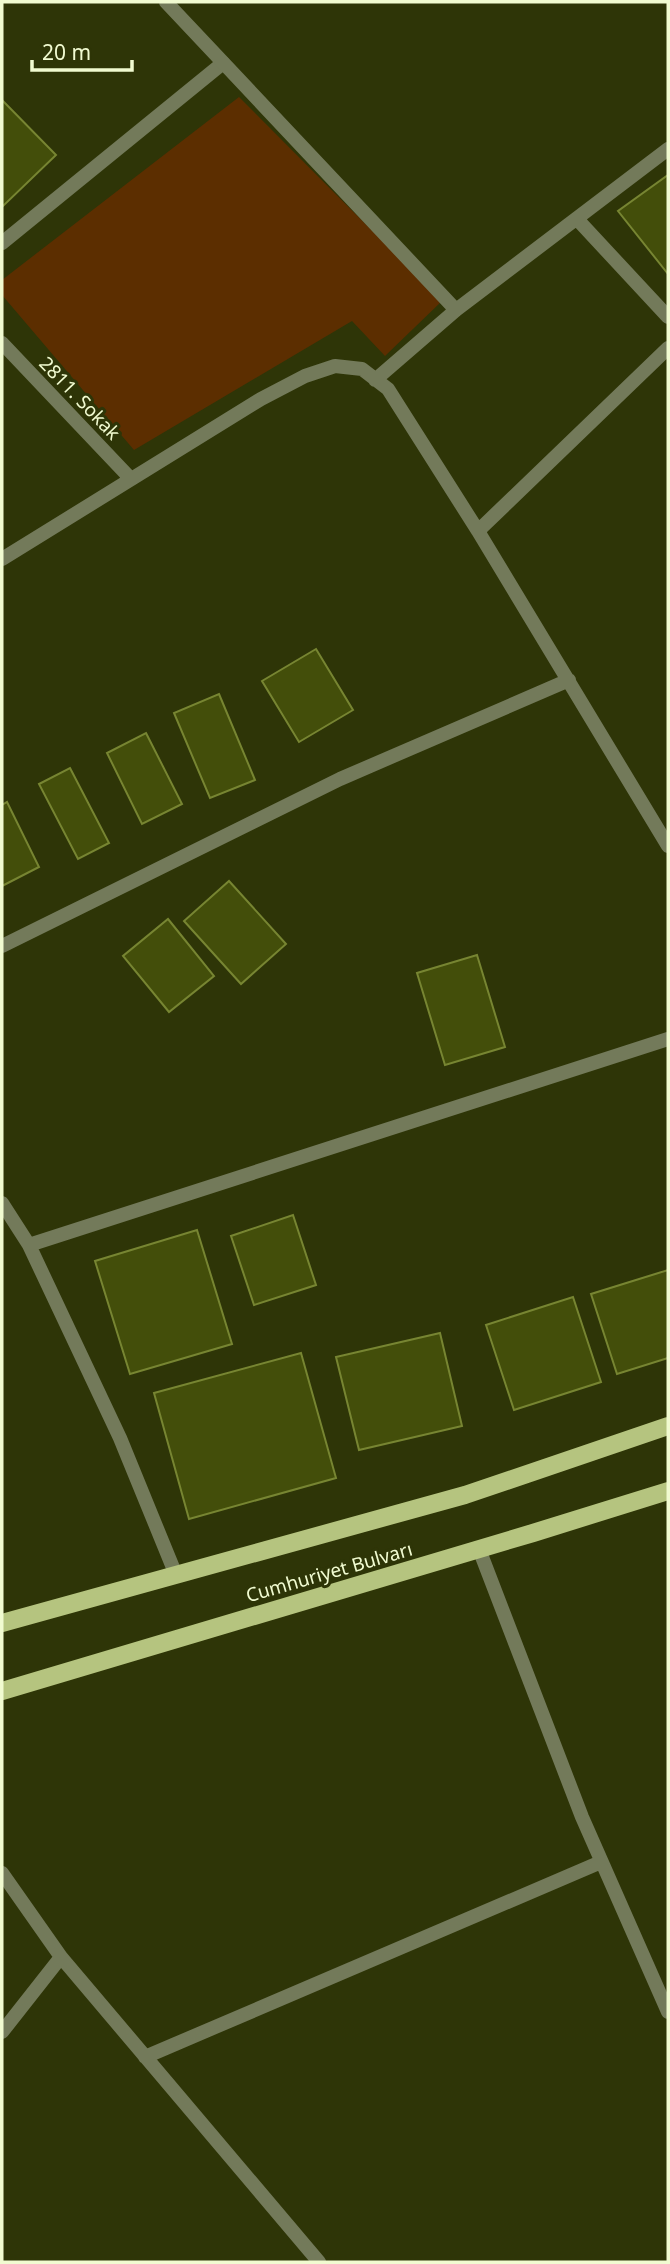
<svg xmlns="http://www.w3.org/2000/svg" width="670" height="2264" viewBox="0 0 670 2264" font-family="'Noto Sans',sans-serif">
  <rect width="100%" height="100%" fill="#2e3507"/>
  <path fill="#5c2e00" d="M 239,97 L 442,301 L 385,356 L 352,321 L 134,450 L 2,295 L 2,280 Z"/>
  <path fill="#434e0a" stroke="#778532" stroke-width="2" d="M 2,100 L 56,155 L 2,207 Z
    M 668,175 L 668,274 L 618,211 Z
    M 316,649 L 353,710 L 299,742 L 262,681 Z
    M 219,694 L 255,780 L 210,798 L 174,713 Z
    M 146,733 L 182,804 L 142,824 L 107,753 Z
    M 70,768 L 109,843 L 78,859 L 39,784 Z
    M 7,802 L 39,867 L 2,886 L 2,805 Z
    M 229,881 L 286,944 L 241,984 L 184,921 Z
    M 168,919 L 214,976 L 169,1012 L 123,956 Z
    M 477,955 L 505,1047 L 445,1065 L 417,973 Z
    M 293,1215 L 316,1285 L 254,1305 L 231,1236 Z
    M 197,1230 L 232,1344 L 130,1374 L 95,1261 Z
    M 668,1270 L 668,1358 L 617,1374 L 591,1294 Z
    M 573,1297 L 601,1382 L 514,1410 L 486,1325 Z
    M 440,1333 L 462,1426 L 359,1450 L 336,1357 Z
    M 301,1353 L 336,1478 L 189,1519 L 154,1393 Z"/>
  <g fill="none" stroke-linecap="round" stroke-linejoin="round">
    <path stroke="#737a5a" stroke-width="14" d="M 2,243 L 223,63"/>
    <path stroke="#737a5a" stroke-width="14" d="M 166,2 L 456,310
      M 577,219 L 668,317
      M 2,343 L 131,479
      M 375,380 L 456,310 L 668,149
      M 478,531 L 668,348
      M 2,559 L 261,399 L 305,376 L 335,366 L 362,369 L 388,389 L 478,531 L 668,846
      M 2,946 L 340,779 L 569,680
      M 2,1203 L 29,1245 L 120,1438 L 176,1575
      M 29,1245 L 668,1039
      M 479,1549 L 582,1817 L 668,2012
      M 2,1873 L 61,1957 L 319,2262
      M 2,2032 L 61,1957
      M 145,2057 L 601,1862"/>
    <path stroke="#b5c47f" stroke-width="18" d="M 2,1623 L 465,1495 L 668,1426
      M 2,1691 L 533,1533 L 668,1491"/>
  </g>
  <g text-anchor="middle" stroke-width="6" stroke-linejoin="round" paint-order="stroke">
    <g font-size="19" fill="#f1fbd1" stroke="#2e3507">
      <text transform="translate(80 398) rotate(46)" y="7">2811. Sokak</text>
      <text transform="translate(329 1572) rotate(-16)" y="7">Cumhuriyet Bulvarı</text>
    </g>
  </g>
  <rect width="670" height="2264" fill="none" stroke="#f1fbd1" stroke-width="7"/>
  <path d="M32 60v10h100v-10" fill="none" stroke="#f1fbd1" stroke-width="3.5"/>
  <text x="42" y="60" font-size="21" fill="#f1fbd1" stroke="#2e3507" stroke-width="5" paint-order="stroke">20 m</text>
</svg>
